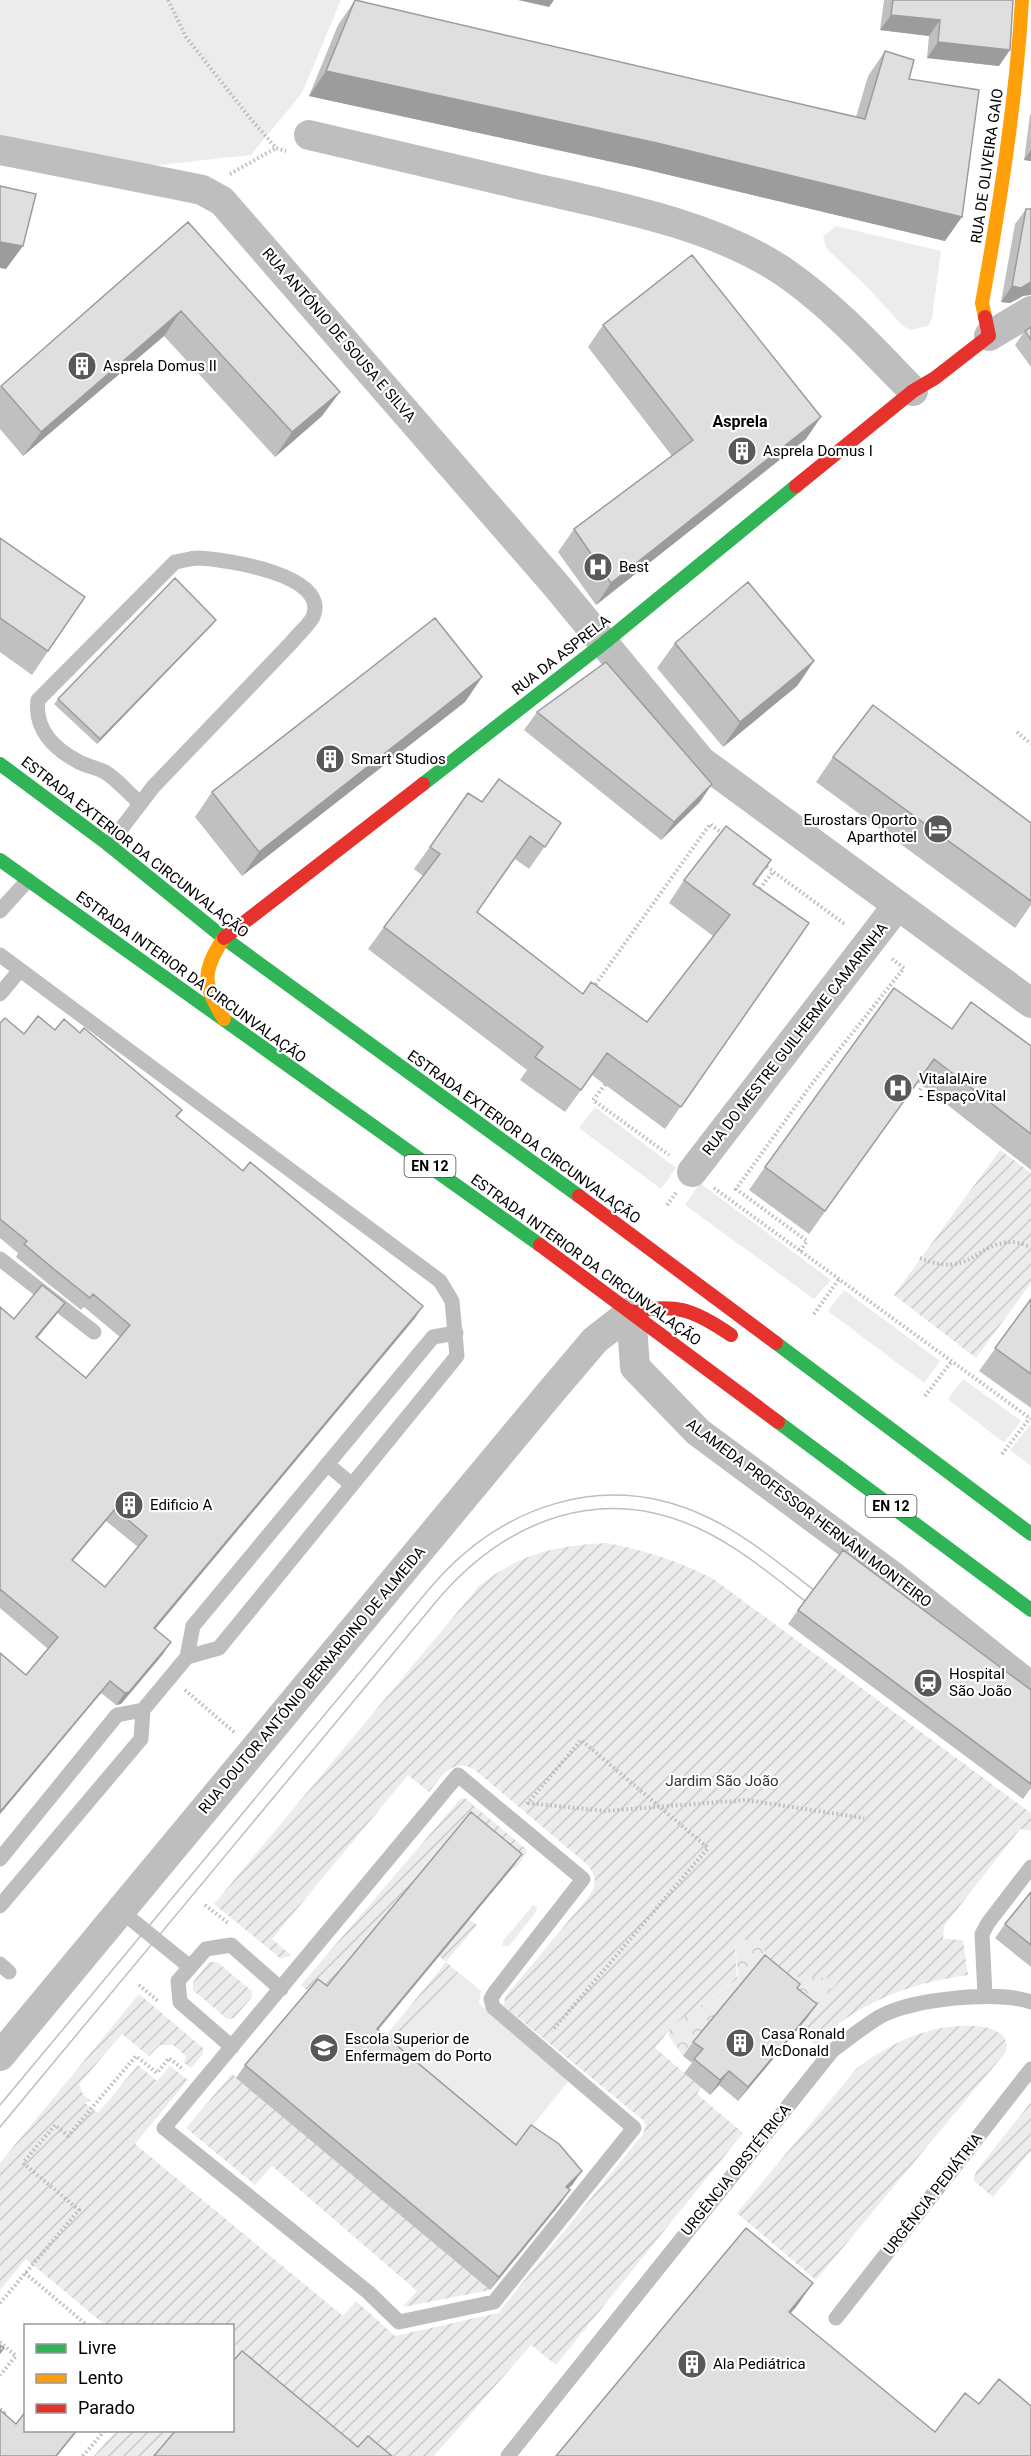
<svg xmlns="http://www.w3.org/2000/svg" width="1031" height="2456" viewBox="0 0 1031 2456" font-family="Roboto,sans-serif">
  <defs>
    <pattern id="park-crowns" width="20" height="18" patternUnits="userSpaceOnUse" patternTransform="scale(1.5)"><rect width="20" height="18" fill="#ececec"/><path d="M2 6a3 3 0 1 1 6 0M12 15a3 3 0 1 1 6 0" fill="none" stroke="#c9c9c9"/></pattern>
    <pattern id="garden-furrows" width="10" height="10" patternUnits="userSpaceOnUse" patternTransform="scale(1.5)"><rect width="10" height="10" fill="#ececec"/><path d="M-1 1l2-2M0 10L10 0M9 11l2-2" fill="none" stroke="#c9c9c9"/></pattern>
  </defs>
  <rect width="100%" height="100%" fill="#fff"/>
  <path fill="#ececec" d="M 0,0 L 341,0 L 302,93 L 251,155 L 149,166 L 0,136 Z
    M 836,226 L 941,251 L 932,318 L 928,326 L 910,330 L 903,326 L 869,289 L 827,249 L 823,237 Z
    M 595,1107 L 676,1168 L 661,1189 L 579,1128 Z
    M 700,1183 L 831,1280 L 814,1299 L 685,1205 Z
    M 844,1290 L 940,1361 L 924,1383 L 828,1311 Z
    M 963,1379 L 1021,1421 L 1004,1443 L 948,1399 Z
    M 1030,1425 L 1031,1426 L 1031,1466 L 1010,1450 Z
    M 533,1905 L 537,1907 L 536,1912 L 509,1946 L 503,1946 L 503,1941 Z
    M 458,1972 L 481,1991 L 479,2004 L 570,2079 L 507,2158 L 387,2057 Z"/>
  <path fill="url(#park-crowns)" d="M 758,1936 L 773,1971 L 781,1976 L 841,1978 L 807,2018 L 683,2056 L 669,2036 L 669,2028 L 735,1981 L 738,1975 L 735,1941 Z"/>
  <path fill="url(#garden-furrows)" d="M 1000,1150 L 1031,1173 L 1031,1283 L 976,1358 L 894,1295 Z
    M 607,1543 C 645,1550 677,1561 712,1578 L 1031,1813 L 1031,1831 L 1020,1829 L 944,1926 L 943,1939 L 963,1940 L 968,1975 C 912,1983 855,2002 816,2045 L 797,2030 L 840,1979 L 781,1976 L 773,1971 L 758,1936 L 735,1942 L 737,1979 L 672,2026 L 655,2048 L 701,2087 L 697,2094 L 743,2133 L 556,2365 L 531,2345 L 434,2456 L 321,2456 L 233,2383 L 232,2326 L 105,2325 L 26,2259 L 0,2290 L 0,2163 L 139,1994 L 203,2048 L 203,2054 L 191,2068 L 184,2063 L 186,2056 L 173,2045 L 160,2045 L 149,2056 L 122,2034 L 79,2084 L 83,2094 L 91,2101 L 84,2102 L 98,2113 L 138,2065 L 157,2081 L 170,2066 L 188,2080 L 135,2144 L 343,2316 L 356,2301 L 395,2336 L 498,2313 L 643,2134 L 646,2126 L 643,2120 L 504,2006 L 505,1997 L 590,1895 C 597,1884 596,1876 588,1865 L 475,1770 C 453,1756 441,1777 429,1792 L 408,1775 L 272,1939 L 291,1955 L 289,1957 L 280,1958 L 214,1904 L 480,1585 C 522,1553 554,1546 607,1543 Z
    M 461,1798 L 466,1799 L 526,1849 L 527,1853 L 515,1869 L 462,1825 L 318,1999 L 301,1985 Z
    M 469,1919 L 477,1925 L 446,1962 L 458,1972 L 396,2047 L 384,2038 L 446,1962 L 439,1956 Z
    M 209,1962 L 217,1962 L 252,1991 L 252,1997 L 234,2018 L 227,2019 L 193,1990 L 193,1982 Z
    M 976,2026 L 990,2028 L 1003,2035 L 1007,2045 L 1005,2053 L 816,2280 L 737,2213 L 857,2068 C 892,2042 931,2023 976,2026 Z
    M 232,2074 L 490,2290 L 403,2307 L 417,2291 L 272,2166 L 255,2185 L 186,2128 Z
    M 1031,2102 L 1031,2151 L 993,2197 L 1031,2230 L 973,2180 L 977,2170 Z
    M 116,2431 L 179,2431 L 158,2456 L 94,2456 Z"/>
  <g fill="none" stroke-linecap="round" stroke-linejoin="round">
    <path stroke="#b9b9b9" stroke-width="4" stroke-dasharray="1.5 3" stroke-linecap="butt" d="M 168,0 L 186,37 L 249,117 L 276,148 L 286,151
      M 230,174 L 276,148
      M 1017,732 L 1031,744
      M 763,864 L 846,925
      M 757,892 L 773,872
      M 593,988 L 710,824 L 723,834
      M 608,1081 L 593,1100 L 669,1155
      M 920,1090 L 925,1083
      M 714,1188 L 1031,1419
      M 667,1205 L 676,1193
      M 800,1251 L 807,1241 L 736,1189 L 811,1085 L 904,968 L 891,958
      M 920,1258 C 972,1279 973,1243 1013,1242 C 1018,1242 1025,1245 1031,1247
      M 814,1314 L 839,1279
      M 925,1396 L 952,1361
      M 1002,1454 L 1030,1418
      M 185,1690 L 234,1732
      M 528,1803 L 605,1811 L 746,1800 L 864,1818
      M 527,1804 L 581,1740 L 708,1848 L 552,2031
      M 205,1905 L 228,1923
      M 139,1985 L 158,2001
      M 25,2273 L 88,2326
      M 0,2303 L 79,2210 L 23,2163 L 55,2125 L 68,2136 L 136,2056 L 157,2073 L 169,2058 L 184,2070
      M 0,2342 L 16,2356 L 0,2375
      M 0,2409 L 4,2413 L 0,2418
      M 83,2456 L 105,2430"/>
    <path stroke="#bebebe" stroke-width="15" d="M 109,845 C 123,826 138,807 153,787 L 292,642 C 298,634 309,625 313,617 C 331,574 223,559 198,558 C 191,558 182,561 175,562 L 38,700 C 34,729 54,749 79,762 C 87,766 97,768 105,772 C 118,780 129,794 140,803
      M 0,911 L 28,880
      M 0,955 L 440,1281 L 452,1301 L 457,1356 L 219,1648 L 187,1657
      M 0,994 L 20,970
      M 0,1259 L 94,1332
      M 327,1464 L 352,1485
      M 458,1775 L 583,1879 L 495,1992 L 491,1999 L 493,2007 L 634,2128 L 494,2302 L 399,2322 L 368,2292 L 164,2128 Z
      M 0,1859 L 117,1715 L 143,1710
      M 0,1906 L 141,1739 L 143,1710 L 187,1657 L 193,1626 L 433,1337 L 456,1333
      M 121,1911 L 190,1967
      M 0,1964 L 9,1972
      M 985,1995 L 982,1934 L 988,1923 L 1031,1867
      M 232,2047 L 180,2002 L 178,1981 L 206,1949 L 231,1945 L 281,1989
      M 836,2318 L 1031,2069
      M 508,2456 L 832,2051 C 848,2039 864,2026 881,2016 C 912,1999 998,1990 1031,2002"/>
    <path stroke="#bebebe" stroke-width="30" d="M 309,135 C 385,153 462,171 539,189 C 619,207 718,226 787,274 C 834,307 873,350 913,391
      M 0,150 L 188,187 L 202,190 L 222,201 L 555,584 L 701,761 L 1031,1003
      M 989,336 L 1031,311
      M 692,1172 L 897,906
      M 631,1312 L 635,1367 L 698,1432 L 891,1575 L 1031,1687
      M 0,2056 L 550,1393 L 595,1340 L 631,1312"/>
    <path stroke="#30b455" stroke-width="14" d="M 0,764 L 109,845 L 224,938 L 579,1196
      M 423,784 L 604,643 L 796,486
      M 0,860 L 540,1245
      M 776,1343 L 1031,1534
      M 778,1422 L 1031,1610"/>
    <path stroke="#ff9f0a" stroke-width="14" d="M 985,317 L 982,303 C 1000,203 1016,102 1022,0
      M 224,938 C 201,972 203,985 224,1019"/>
    <path stroke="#e5322d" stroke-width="14" d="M 796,486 L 913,391 L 935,378 L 989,336 L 985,317
      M 224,938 L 423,784
      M 579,1196 L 776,1343
      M 540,1245 L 778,1422
      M 631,1312 C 676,1303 693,1309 731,1335"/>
    <path stroke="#bebebe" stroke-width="1.5" d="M 0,2105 L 430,1588 C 500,1506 604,1468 707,1517 C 750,1537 788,1571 827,1600
      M 0,2127 L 440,1597 C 508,1519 603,1482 702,1530 C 744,1550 781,1583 818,1611"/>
  </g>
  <path fill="#c0c0c0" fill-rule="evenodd" d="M 355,0 L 856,117 L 868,76 L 885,51 L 909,79 L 945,241 L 640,168 L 309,96 L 338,25 Z
    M 884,0 L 1013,0 L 999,66 L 927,58 L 929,36 L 880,30 Z
    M 1031,114 L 1031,161 L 1024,160 L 1030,115 Z
    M 1026,209 L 1023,296 L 1010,303 L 1001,302 L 1015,224 Z
    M 188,222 L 322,416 L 275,457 L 164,336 L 23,456 L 0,429 L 0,388 L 1,386 Z
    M 603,325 L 806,439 L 596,605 L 558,552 L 574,529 L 672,456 L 588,347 Z
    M 1031,327 L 1031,367 L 1015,345 L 1025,331 Z
    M 0,538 L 85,597 L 32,675 L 0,652 Z
    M 212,625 L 97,744 L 54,704 L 58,699 Z
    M 675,643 L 814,661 L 797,686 L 723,747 L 657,668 Z
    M 482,677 L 465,702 L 242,876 L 195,817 L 212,792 Z
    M 537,712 L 700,802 L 661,840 L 524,730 Z
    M 833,757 L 1031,823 L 1031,905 L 1015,928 L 816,782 Z
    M 468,793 L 482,802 L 561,823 L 529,869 L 515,859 L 477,912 L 583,994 L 647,1022 L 713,936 L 669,903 L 684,880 L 754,885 L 809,923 L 665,1129 L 592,1075 L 565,1112 L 520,1080 L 527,1070 L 368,949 L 384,927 L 423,876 L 414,869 Z
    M 0,1023 L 24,1034 L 55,1030 L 80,1033 L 182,1110 L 177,1117 L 415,1318 L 155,1629 L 163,1654 L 121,1704 L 116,1705 L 101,1693 L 0,1814 L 0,1653 L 26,1675 L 48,1649 L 0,1608 L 0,1307 L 14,1319 L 56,1315 L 37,1338 L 86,1378 L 120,1337 L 84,1307 L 81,1310 L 46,1282 L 16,1257 L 18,1253 L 0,1238 ZM 106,1521 L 138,1547 L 105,1587 L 73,1560 Z
    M 952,1029 L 1031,1046 L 1031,1170 L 918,1082 L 809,1234 L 749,1190 L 765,1167 Z
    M 1031,1299 L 1031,1408 L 979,1371 Z
    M 798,1610 L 1031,1690 L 1031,1788 L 1023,1799 L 788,1624 Z
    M 513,1867 L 378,2029 L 516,2145 L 573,2184 L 568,2189 L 561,2203 L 490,2290 L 236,2078 L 245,2065 L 327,1986 Z
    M 1031,1892 L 1031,1967 L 995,1938 L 1005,1924 Z
    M 797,1988 L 817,2004 L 807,2018 L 738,2101 L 719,2085 L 710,2095 L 684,2073 L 692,2063 L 683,2056 L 693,2042 Z"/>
  <path fill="#9c9c9c" d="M 518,0 L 554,0 L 549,7 Z
    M 891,15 L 940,20 L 929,36 L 880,30 Z
    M 938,42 L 1010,50 L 999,66 L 927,58 Z
    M 326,71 L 657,143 L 962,217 L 945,241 L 640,168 L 309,96 Z
    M 1031,150 L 1031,161 L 1024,160 Z
    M 0,242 L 23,246 L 6,269 L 0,268 Z
    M 1031,282 L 1031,295 L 1023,296 L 1010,303 L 1001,302 L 1012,286 Z
    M 181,311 L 164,336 L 23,456 L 41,432 Z
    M 340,392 L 322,416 L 275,457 L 292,432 Z
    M 821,417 L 806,439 L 596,605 L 611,583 Z
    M 216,620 L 212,625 L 97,744 L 100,739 Z
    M 814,661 L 797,686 L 723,747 L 740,722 Z
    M 482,677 L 465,702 L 242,876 L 259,852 Z
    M 712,784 L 700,802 L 661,840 L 674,822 Z
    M 771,860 L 756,882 L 737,906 L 753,884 Z
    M 65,1303 L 56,1315 L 28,1349 L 36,1337 Z
    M 423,1306 L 415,1318 L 146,1640 L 154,1628 Z
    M 115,1509 L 106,1521 L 63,1572 L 72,1560 Z
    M 171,1642 L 163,1654 L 121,1704 L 116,1705 L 125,1693 Z
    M 110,1681 L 101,1693 L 0,1814 L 0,1812 Z
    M 522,1854 L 513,1867 L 368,2042 L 377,2029 Z
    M 817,2004 L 807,2018 L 738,2101 L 748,2087 Z
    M 729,2071 L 719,2085 L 710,2095 L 720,2080 Z
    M 582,2171 L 573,2184 L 557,2200 L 566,2187 Z
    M 570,2190 L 561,2203 L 490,2290 L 499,2277 Z
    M 813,2283 L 797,2306 L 773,2334 L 789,2312 Z
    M 77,2430 L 78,2430 L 57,2456 L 56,2456 Z"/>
  <path fill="#dfdfdf" stroke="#9c9c9c" stroke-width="1.5" fill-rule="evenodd" d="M 355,0 L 865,119 L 885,51 L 914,60 L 909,79 L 979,90 L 962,217 L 657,143 L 326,71 Z
    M 893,0 L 1013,0 L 1010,50 L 938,42 L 940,20 L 891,15 Z
    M 0,186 L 36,194 L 23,246 L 0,242 Z
    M 1026,209 L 1031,209 L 1031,282 L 1021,288 L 1012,286 Z
    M 188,222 L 340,392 L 292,432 L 181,311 L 41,432 L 1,386 Z
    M 692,255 L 821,417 L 611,583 L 574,529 L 693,440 L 603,325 Z
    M 1031,327 L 1031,340 L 1025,331 Z
    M 0,538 L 85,597 L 48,651 L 0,618 Z
    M 175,578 L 216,620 L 100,739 L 58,699 Z
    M 748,582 L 814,661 L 740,722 L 675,643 Z
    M 435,618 L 482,677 L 259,852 L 212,792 Z
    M 606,662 L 712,784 L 674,822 L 537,712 Z
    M 873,705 L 1031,823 L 1031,901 L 833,757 Z
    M 499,779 L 561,823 L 545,847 L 530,836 L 477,912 L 583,994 L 591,982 L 647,1022 L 730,915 L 684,880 L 726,826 L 771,860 L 753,884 L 809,923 L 681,1107 L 607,1053 L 581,1090 L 535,1057 L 543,1047 L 384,927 L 440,854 L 430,847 L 468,793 L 482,802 Z
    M 894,988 L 952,1029 L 971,1002 L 1031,1046 L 1031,1134 L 934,1059 L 825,1211 L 765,1167 Z
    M 38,1016 L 55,1030 L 64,1019 L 80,1033 L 84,1028 L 182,1110 L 176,1116 L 243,1171 L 250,1162 L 423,1306 L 154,1628 L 171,1642 L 129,1692 L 125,1693 L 110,1681 L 0,1812 L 0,1653 L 26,1675 L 58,1637 L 1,1590 L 0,1591 L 0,1307 L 14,1319 L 42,1285 L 65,1303 L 36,1337 L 86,1378 L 130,1325 L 93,1294 L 90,1298 L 55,1270 L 24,1244 L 27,1241 L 0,1219 L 0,1023 L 5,1018 L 24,1034 ZM 115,1509 L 147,1536 L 105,1587 L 72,1560 Z
    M 1031,1299 L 1031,1374 L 995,1348 Z
    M 843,1550 L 1031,1690 L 1031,1784 L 798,1610 Z
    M 471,1812 L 522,1854 L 377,2029 L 516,2145 L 531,2125 L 559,2144 L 582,2171 L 566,2187 L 570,2190 L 499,2277 L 245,2065 L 318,1979 L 327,1986 Z
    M 1031,1892 L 1031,1945 L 1005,1924 Z
    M 765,1955 L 800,1984 L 797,1988 L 817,2004 L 748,2087 L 729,2071 L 720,2080 L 694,2059 L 703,2049 L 693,2042 Z
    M 746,2228 L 813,2283 L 789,2312 L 935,2432 L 965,2393 L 979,2404 L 999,2379 L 1031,2406 L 1031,2456 L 556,2456 Z
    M 0,2345 L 4,2348 L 0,2353 Z
    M 242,2351 L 358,2447 L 368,2436 L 392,2456 L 154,2456 L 176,2430 L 232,2430 L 232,2362 Z
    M 0,2410 L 16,2424 L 26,2411 L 26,2430 L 77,2430 L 56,2456 L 0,2456 Z"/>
  <defs>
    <g id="building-disc" transform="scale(1.5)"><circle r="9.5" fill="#595959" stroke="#fff"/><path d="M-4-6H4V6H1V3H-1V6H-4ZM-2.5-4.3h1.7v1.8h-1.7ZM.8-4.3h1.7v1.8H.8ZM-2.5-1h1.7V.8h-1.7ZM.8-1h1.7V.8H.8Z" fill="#fff"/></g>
    <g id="hospital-disc" transform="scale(1.5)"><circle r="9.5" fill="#595959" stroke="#fff"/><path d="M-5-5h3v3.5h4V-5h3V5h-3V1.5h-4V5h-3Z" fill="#fff"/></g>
    <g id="hotel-disc" transform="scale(1.5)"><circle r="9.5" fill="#595959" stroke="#fff"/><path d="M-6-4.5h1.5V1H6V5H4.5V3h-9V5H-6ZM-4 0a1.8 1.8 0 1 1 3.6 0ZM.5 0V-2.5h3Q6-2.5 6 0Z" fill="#fff"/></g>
    <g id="station-disc" transform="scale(1.5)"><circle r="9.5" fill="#595959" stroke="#fff"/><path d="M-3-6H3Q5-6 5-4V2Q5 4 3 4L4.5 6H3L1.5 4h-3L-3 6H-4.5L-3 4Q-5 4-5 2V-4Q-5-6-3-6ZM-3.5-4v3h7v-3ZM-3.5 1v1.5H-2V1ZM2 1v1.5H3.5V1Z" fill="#fff"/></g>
    <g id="university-disc" transform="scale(1.5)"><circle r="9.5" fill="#595959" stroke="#fff"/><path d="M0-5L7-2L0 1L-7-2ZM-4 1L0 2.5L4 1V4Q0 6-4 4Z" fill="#fff"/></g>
  </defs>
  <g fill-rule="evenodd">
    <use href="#building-disc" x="82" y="366"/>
    <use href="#building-disc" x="742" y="451"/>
    <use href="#hospital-disc" x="598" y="567"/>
    <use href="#building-disc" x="330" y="759"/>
    <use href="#hotel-disc" x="938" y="829"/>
    <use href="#hospital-disc" x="898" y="1088"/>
    <use href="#building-disc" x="129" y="1505"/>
    <use href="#station-disc" x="928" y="1683"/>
    <use href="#building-disc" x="740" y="2043"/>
    <use href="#university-disc" x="324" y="2048"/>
    <use href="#building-disc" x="692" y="2364"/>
  </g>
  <g text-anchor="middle" stroke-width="4.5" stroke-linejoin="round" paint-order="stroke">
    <g fill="#fff" stroke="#4c4c4c" stroke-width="1.5">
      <rect x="404.5" y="1155" width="51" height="22" rx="4.5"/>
      <rect x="865.5" y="1495" width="51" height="22" rx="4.5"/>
    </g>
    <g font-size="14" font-weight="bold" fill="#000">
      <text x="430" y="1171">EN 12</text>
      <text x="891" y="1511">EN 12</text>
    </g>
    <g font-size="15" fill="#000" stroke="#fff">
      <text transform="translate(987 166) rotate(-82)" y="5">RUA DE OLIVEIRA GAIO</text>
      <text transform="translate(339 335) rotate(49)" y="5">RUA ANTÓNIO DE SOUSA E SILVA</text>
      <text transform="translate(561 655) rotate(-38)" y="5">RUA DA ASPRELA</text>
      <text transform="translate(135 847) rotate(38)" y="5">ESTRADA EXTERIOR DA CIRCUNVALAÇÃO</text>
      <text transform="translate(191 977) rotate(36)" y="5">ESTRADA INTERIOR DA CIRCUNVALAÇÃO</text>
      <text transform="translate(795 1039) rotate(-52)" y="5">RUA DO MESTRE GUILHERME CAMARINHA</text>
      <text transform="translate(524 1137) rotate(36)" y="5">ESTRADA EXTERIOR DA CIRCUNVALAÇÃO</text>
      <text transform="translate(586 1260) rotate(36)" y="5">ESTRADA INTERIOR DA CIRCUNVALAÇÃO</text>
      <text transform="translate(809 1513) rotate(37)" y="5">ALAMEDA PROFESSOR HERNÂNI MONTEIRO</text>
      <text transform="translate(312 1680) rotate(-50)" y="5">RUA DOUTOR ANTÓNIO BERNARDINO DE ALMEIDA</text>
      <text transform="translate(736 2170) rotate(-51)" y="5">URGÊNCIA OBSTÉTRICA</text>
      <text transform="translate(933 2194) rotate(-52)" y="5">URGÊNCIA PEDIÁTRIA</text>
    </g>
    <g font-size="15" fill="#000" stroke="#fff" text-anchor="start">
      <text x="103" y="371">Asprela Domus II</text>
      <text x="763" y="456">Asprela Domus I</text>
      <text x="619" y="572">Best</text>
      <text x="351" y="764">Smart Studios</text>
      <text x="917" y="825" text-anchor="end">Eurostars Oporto<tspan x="917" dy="17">Aparthotel</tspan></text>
      <text x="919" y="1084">VitalalAire<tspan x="919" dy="17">- EspaçoVital</tspan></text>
      <text x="150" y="1510">Edificio A</text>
      <text x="949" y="1679">Hospital<tspan x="949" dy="17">São João</tspan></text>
      <text x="761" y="2039">Casa Ronald<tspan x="761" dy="17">McDonald</tspan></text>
      <text x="345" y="2044">Escola Superior de<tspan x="345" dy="17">Enfermagem do Porto</tspan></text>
      <text x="713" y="2369">Ala Pediátrica</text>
    </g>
    <g font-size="15" fill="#333" stroke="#fff">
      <text x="722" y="1786">Jardim São João</text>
    </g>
    <g font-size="16" font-weight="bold" fill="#000" stroke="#fff">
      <text x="740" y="427">Asprela</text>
    </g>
  </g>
  <rect x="24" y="2324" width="210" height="108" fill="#ffffff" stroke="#999999" stroke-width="1.5"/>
  <rect x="36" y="2344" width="30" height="9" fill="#30b455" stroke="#999999" stroke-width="1.5"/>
  <text x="78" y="2354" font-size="18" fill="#000000">Livre</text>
  <rect x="36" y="2374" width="30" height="9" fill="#ff9f0a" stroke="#999999" stroke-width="1.5"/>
  <text x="78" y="2384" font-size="18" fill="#000000">Lento</text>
  <rect x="36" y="2404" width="30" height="9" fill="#e5322d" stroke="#999999" stroke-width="1.5"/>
  <text x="78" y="2414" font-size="18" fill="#000000">Parado</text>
</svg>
